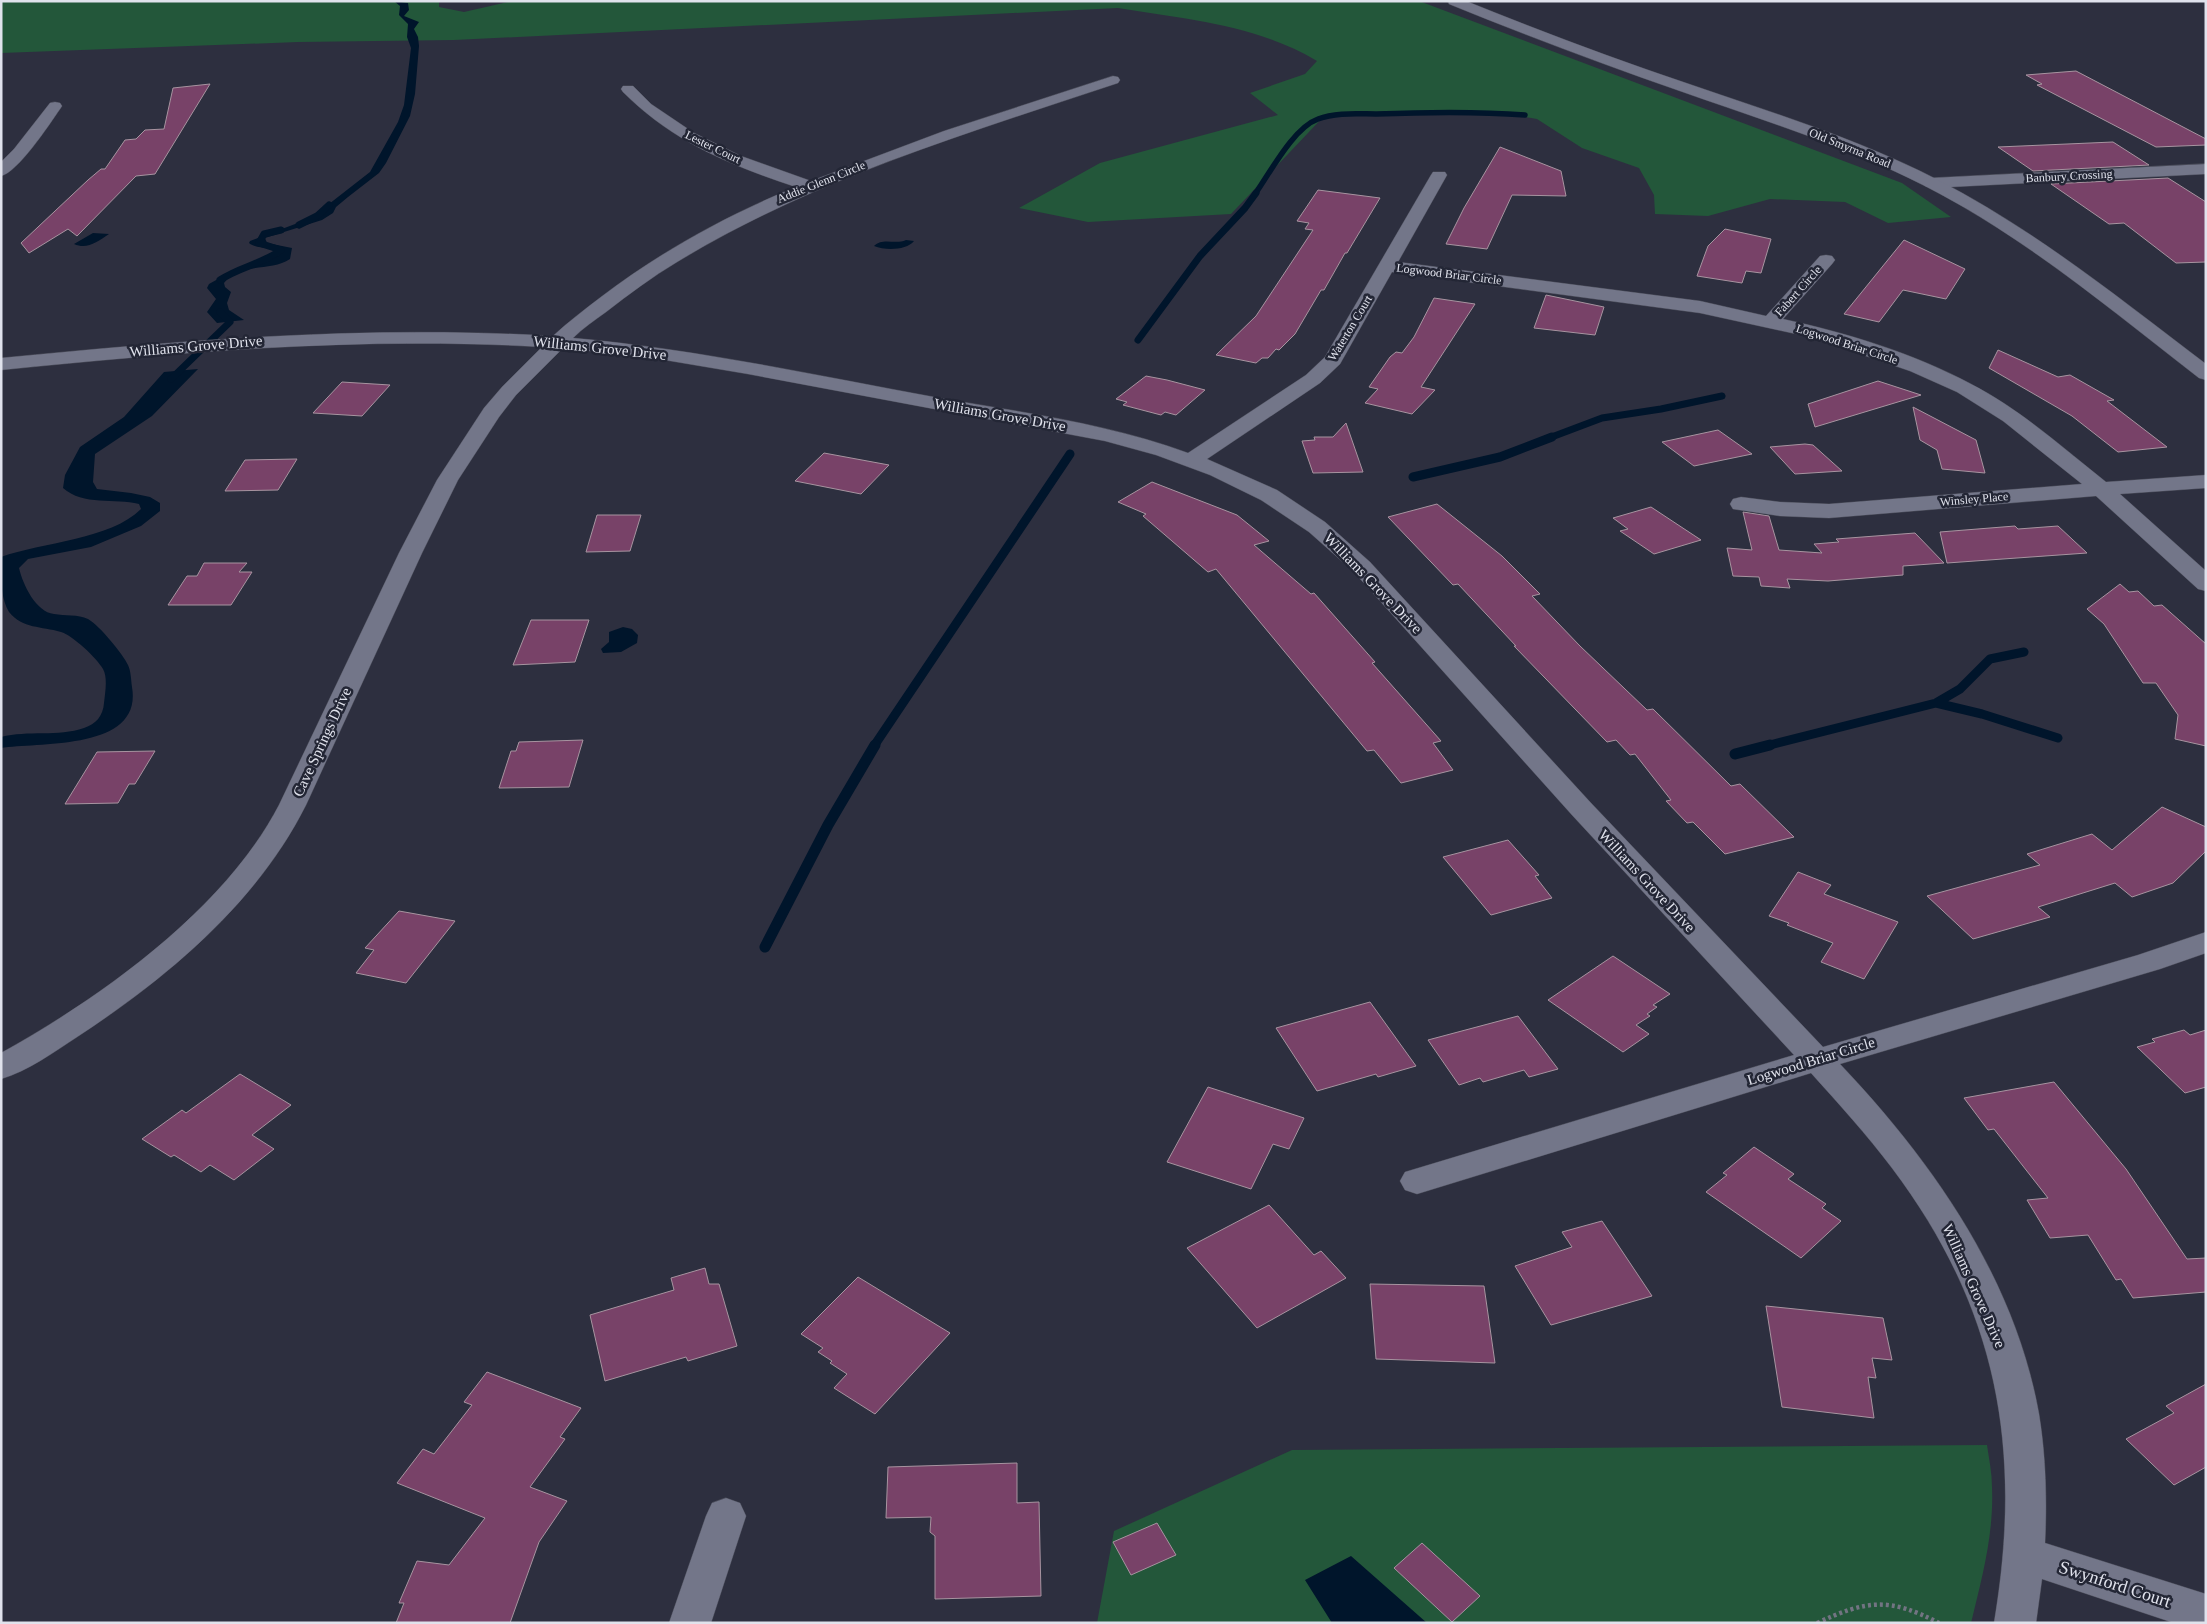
<svg xmlns="http://www.w3.org/2000/svg" width="2207" height="1624" viewBox="0 0 2207 1624" font-family="'Times New Roman',serif">
  <rect width="100%" height="100%" fill="#2d2f3f"/>
  <path fill="#23573a" d="M 1,1 L 439,1 L 439,7 L 464,12 L 512,1 L 1419,1 L 1902,183 L 1951,217 L 1888,223 L 1845,202 L 1770,199 L 1708,216 L 1655,214 L 1654,195 L 1639,168 L 1582,148 L 1537,119 L 1497,112 L 1326,114 L 1231,214 L 1088,222 L 1019,208 L 1100,163 L 1278,115 L 1250,93 L 1305,74 L 1317,61 C 1258,25 1185,19 1118,8 L 454,40 L 298,42 L 1,53 Z
    M 1987,1445 C 1989,1459 1992,1473 1992,1487 C 1994,1534 1982,1578 1971,1623 L 1097,1623 L 1114,1531 L 1292,1450 Z"/>
  <path fill="#00152b" d="M 394,1 L 408,3 L 409,10 L 404,16 L 419,22 L 414,29 L 418,37 L 419,46 L 415,94 L 410,116 L 386,163 L 379,173 L 348,197 L 336,207 L 333,213 L 322,220 L 265,238 L 267,243 L 292,248 L 290,259 C 271,272 239,262 224,283 L 225,287 L 231,292 L 227,303 L 229,310 L 244,320 L 217,323 L 207,312 L 216,299 L 207,288 L 209,284 L 236,269 L 268,261 L 279,255 C 272,245 257,250 249,243 L 250,241 L 319,215 L 320,211 L 370,172 L 398,122 L 404,105 L 411,48 L 407,37 L 408,24 L 399,15 L 400,6 Z
    M 93,233 L 109,234 C 97,242 87,250 74,244 Z
    M 906,240 L 914,241 C 907,250 886,251 874,246 C 883,237 895,245 906,240 Z
    M 198,369 L 152,416 L 95,454 L 93,482 L 97,489 L 131,493 L 150,497 L 160,503 L 160,511 L 141,526 L 91,547 L 28,559 L 19,568 C 23,585 36,612 54,614 C 65,616 78,614 88,619 C 99,625 123,654 128,665 C 131,671 131,680 132,687 C 143,751 39,742 1,748 L 1,737 C 28,730 58,737 84,728 C 96,724 103,716 104,703 C 105,693 108,678 103,669 C 97,658 72,635 61,632 C 41,626 23,629 9,612 C 0,597 1,575 1,557 C 42,542 110,540 141,509 L 139,504 C 115,498 83,506 63,488 L 65,475 L 80,447 L 124,417 L 164,372 Z
    M 623,627 L 632,629 L 638,635 L 637,643 L 621,652 L 603,653 L 601,649 L 609,642 L 609,632 Z
    M 1351,1556 L 1427,1623 L 1332,1623 L 1305,1580 Z"/>
  <g fill="none" stroke-linecap="round" stroke-linejoin="round">
    <path stroke="#00152b" stroke-width="5.5" d="M 1255,194 C 1270,173 1293,128 1318,119 C 1336,112 1358,114 1376,114 C 1425,112 1475,111 1525,115"/>
    <path stroke="#00152b" stroke-width="7" d="M 299,225 L 317,216 L 329,205
      M 220,280 C 239,267 262,264 281,250 L 259,243 L 264,234 L 281,230
      M 1138,340 L 1200,256 L 1245,208 L 1256,193
      M 171,379 L 230,322 L 220,312
      M 1549,438 L 1602,418 L 1661,409 L 1722,396"/>
    <path stroke="#00152b" stroke-width="9" d="M 1413,477 L 1500,457 L 1552,437
      M 1936,703 L 1982,714 L 2058,738
      M 874,746 L 1070,454
      M 1766,746 L 1936,703 L 1960,689 L 1990,659 L 2024,652"/>
    <path stroke="#00152b" stroke-width="11" d="M 1735,754 L 1770,745
      M 765,947 L 828,825 L 875,745"/>
  </g>
  <path fill="#784268" stroke="#a794a0" d="M 2076,71 L 2206,139 L 2206,145 L 2156,147 L 2037,85 L 2042,84 L 2026,75 Z
    M 210,84 L 155,174 L 136,176 L 77,236 L 68,229 L 29,253 L 21,243 L 88,180 L 101,169 L 105,169 L 125,140 L 136,139 L 145,130 L 164,129 L 173,88 Z
    M 2113,142 L 2149,165 L 2033,171 L 1998,147 Z
    M 1500,147 L 1561,171 L 1566,196 L 1512,195 L 1487,249 L 1446,244 L 1464,208 Z
    M 2168,178 L 2206,202 L 2206,262 L 2176,263 L 2124,223 L 2109,224 L 2051,184 Z
    M 1318,190 L 1380,198 L 1347,253 L 1345,253 L 1324,290 L 1321,290 L 1295,334 L 1279,350 L 1276,349 L 1268,358 L 1262,358 L 1256,363 L 1216,355 L 1256,316 L 1313,230 L 1305,229 L 1309,223 L 1297,221 Z
    M 1725,229 L 1771,239 L 1761,273 L 1746,271 L 1742,283 L 1697,276 L 1708,246 Z
    M 1904,240 L 1965,269 L 1946,299 L 1903,290 L 1879,322 L 1844,314 Z
    M 1546,295 L 1604,307 L 1595,335 L 1534,328 Z
    M 1434,298 L 1475,304 L 1421,387 L 1435,390 L 1412,414 L 1365,403 L 1378,389 L 1369,387 L 1390,357 L 1396,352 L 1402,353 L 1414,337 Z
    M 1998,350 L 2058,377 L 2070,375 L 2114,400 L 2107,401 L 2167,447 L 2118,452 L 2072,416 L 1989,368 Z
    M 1146,376 L 1167,380 L 1205,390 L 1176,415 L 1165,412 L 1161,415 L 1123,405 L 1127,402 L 1116,399 Z
    M 1878,381 L 1921,395 L 1815,427 L 1808,404 Z
    M 342,382 L 390,385 L 362,416 L 313,413 Z
    M 1913,407 L 1976,440 L 1985,473 L 1942,469 L 1937,450 L 1920,440 Z
    M 1346,423 L 1363,472 L 1313,473 L 1302,441 L 1315,440 L 1314,437 L 1333,437 Z
    M 1718,430 L 1752,454 L 1694,466 L 1662,442 Z
    M 1805,444 L 1813,445 L 1842,471 L 1795,474 L 1770,447 Z
    M 824,453 L 889,465 L 861,494 L 795,481 Z
    M 297,459 L 278,490 L 225,491 L 245,460 Z
    M 1152,482 L 1237,515 L 1269,541 L 1254,545 L 1311,594 L 1314,593 L 1375,662 L 1372,663 L 1441,741 L 1433,743 L 1453,770 L 1401,783 L 1374,750 L 1367,751 L 1216,569 L 1208,572 L 1143,516 L 1146,514 L 1118,502 Z
    M 1437,504 L 1502,556 L 1540,594 L 1532,596 L 1580,646 L 1647,710 L 1653,709 L 1731,786 L 1740,784 L 1794,837 L 1725,854 L 1693,822 L 1687,823 L 1666,801 L 1671,800 L 1635,754 L 1630,755 L 1616,740 L 1607,742 L 1514,646 L 1516,646 L 1458,584 L 1453,585 L 1388,517 Z
    M 1651,507 L 1701,540 L 1654,554 L 1620,531 L 1628,529 L 1613,518 Z
    M 1743,512 L 1769,516 L 1779,550 L 1822,553 L 1814,544 L 1839,542 L 1836,539 L 1915,533 L 1944,563 L 1903,566 L 1903,575 L 1828,581 L 1787,579 L 1790,588 L 1761,586 L 1759,577 L 1733,576 L 1727,548 L 1752,550 Z
    M 597,515 L 641,515 L 630,551 L 586,552 Z
    M 2015,526 L 2018,529 L 2058,526 L 2087,553 L 1947,563 L 1940,532 Z
    M 204,563 L 247,563 L 239,572 L 252,572 L 231,605 L 168,605 L 187,576 L 197,576 Z
    M 2120,584 L 2129,592 L 2138,591 L 2154,606 L 2162,605 L 2206,644 L 2206,746 L 2175,739 L 2178,715 L 2156,683 L 2143,683 L 2104,624 L 2087,609 Z
    M 531,620 L 589,620 L 575,662 L 513,665 Z
    M 583,740 L 569,787 L 499,788 L 511,751 L 516,751 L 519,742 Z
    M 155,751 L 135,784 L 129,784 L 118,803 L 65,804 L 97,752 Z
    M 2162,807 L 2206,827 L 2206,851 L 2173,883 L 2132,897 L 2115,883 L 2038,907 L 2050,917 L 1973,939 L 1927,896 L 2040,865 L 2027,854 L 2092,834 L 2112,850 Z
    M 1508,840 L 1539,875 L 1535,876 L 1552,898 L 1491,915 L 1443,857 Z
    M 1798,872 L 1831,885 L 1824,894 L 1898,922 L 1864,979 L 1821,962 L 1833,943 L 1787,925 L 1789,923 L 1769,916 Z
    M 399,911 L 455,921 L 406,983 L 356,973 L 374,950 L 365,948 Z
    M 1613,956 L 1670,994 L 1653,1005 L 1657,1007 L 1647,1014 L 1650,1016 L 1636,1025 L 1649,1034 L 1623,1052 L 1548,1000 Z
    M 1370,1002 L 1416,1066 L 1378,1077 L 1376,1074 L 1317,1091 L 1276,1028 Z
    M 1518,1016 L 1558,1069 L 1529,1077 L 1524,1070 L 1483,1082 L 1480,1078 L 1459,1085 L 1428,1040 Z
    M 2184,1030 L 2190,1035 L 2206,1030 L 2206,1087 L 2185,1093 L 2137,1047 L 2155,1042 L 2152,1039 Z
    M 240,1074 L 291,1105 L 252,1135 L 274,1149 L 234,1180 L 210,1165 L 201,1172 L 174,1155 L 171,1157 L 142,1139 L 182,1110 L 186,1113 Z
    M 2054,1082 L 2126,1169 L 2187,1259 L 2206,1258 L 2206,1292 L 2133,1298 L 2121,1279 L 2116,1280 L 2088,1235 L 2050,1238 L 2027,1200 L 2048,1198 L 1994,1129 L 1988,1130 L 1964,1098 Z
    M 1208,1087 L 1304,1118 L 1289,1149 L 1273,1144 L 1251,1189 L 1167,1162 Z
    M 1754,1147 L 1794,1174 L 1788,1179 L 1826,1204 L 1822,1208 L 1841,1221 L 1801,1258 L 1706,1192 L 1727,1175 L 1723,1173 Z
    M 1269,1205 L 1314,1255 L 1321,1251 L 1346,1278 L 1257,1328 L 1187,1248 Z
    M 1602,1221 L 1652,1296 L 1551,1325 L 1515,1266 L 1572,1247 L 1562,1232 Z
    M 705,1268 L 709,1284 L 719,1284 L 737,1346 L 688,1361 L 686,1357 L 605,1381 L 590,1315 L 674,1290 L 671,1278 Z
    M 858,1277 L 950,1333 L 875,1414 L 834,1388 L 847,1374 L 830,1363 L 832,1361 L 818,1352 L 823,1348 L 801,1334 Z
    M 1370,1284 L 1484,1286 L 1495,1363 L 1376,1359 Z
    M 1766,1306 L 1883,1318 L 1892,1360 L 1872,1358 L 1876,1378 L 1868,1377 L 1874,1418 L 1782,1407 Z
    M 487,1372 L 581,1408 L 560,1437 L 565,1439 L 530,1487 L 567,1501 L 539,1542 L 510,1623 L 396,1623 L 404,1603 L 399,1603 L 417,1561 L 449,1565 L 485,1518 L 397,1483 L 423,1449 L 434,1454 L 472,1405 L 464,1402 Z
    M 2206,1384 L 2206,1467 L 2174,1485 L 2126,1439 L 2174,1413 L 2166,1406 Z
    M 1017,1463 L 1017,1503 L 1039,1502 L 1041,1596 L 935,1599 L 935,1536 L 930,1532 L 931,1517 L 886,1518 L 888,1467 Z
    M 1157,1523 L 1176,1555 L 1131,1575 L 1113,1542 Z
    M 1422,1543 L 1480,1596 L 1452,1622 L 1394,1568 Z"/>
  <g fill="none" stroke-linecap="round" stroke-linejoin="round">
    <g stroke="#4a4c59" stroke-width="1">
      <path id="street" d="M 1113,76 L 1118,77 L 1120,80 L 1118,83 C 968,133 813,179 677,262 C 652,277 629,294 606,312 C 595,320 583,328 573,338 C 695,349 814,375 934,397 C 1019,412 1107,423 1188,453 L 1306,375 L 1325,357 L 1431,175 L 1433,172 L 1445,172 L 1447,175 L 1398,262 L 1700,301 L 1766,316 L 1820,256 L 1826,255 L 1832,256 L 1835,260 L 1832,264 L 1783,319 C 1847,333 1913,353 1971,384 C 2020,409 2063,448 2106,482 L 2206,475 L 2206,488 L 2120,494 L 2206,571 L 2206,591 L 2198,589 L 2096,496 L 1829,518 L 1780,516 L 1733,509 L 1730,504 L 1733,499 L 1741,497 L 1780,502 L 1829,504 L 2082,484 L 2003,421 L 1957,392 L 1910,371 L 1810,337 L 1700,313 L 1392,272 L 1340,364 L 1320,383 L 1207,459 L 1277,490 L 1325,522 L 1370,562 L 1591,803 L 1823,1047 L 2138,955 L 2206,932 L 2206,953 L 2160,969 L 1840,1064 C 1933,1162 2015,1279 2039,1414 C 2046,1457 2047,1500 2045,1543 L 2206,1594 L 2206,1623 L 2174,1623 L 2042,1579 L 2036,1623 L 1994,1623 C 2023,1451 1999,1310 1892,1168 C 1867,1135 1839,1104 1811,1073 L 1417,1194 L 1405,1190 L 1400,1181 L 1405,1172 L 1794,1055 L 1572,815 L 1354,572 L 1309,532 L 1261,500 L 1210,475 L 1156,455 L 1105,441 L 748,374 L 653,358 L 563,348 L 516,395 L 499,417 L 458,480 L 422,553 L 306,805 C 257,903 167,978 77,1037 C 54,1052 28,1071 1,1079 L 1,1053 C 102,997 225,909 279,805 L 399,553 L 437,480 L 484,408 L 502,387 L 542,347 C 361,336 181,352 1,370 L 1,358 C 186,340 368,325 553,336 C 568,322 584,310 601,297 C 660,252 727,215 796,187 C 730,165 673,142 623,92 L 621,89 L 623,86 L 633,86 L 651,104 L 694,133 L 741,156 L 811,181 L 944,131 Z
        M 55,102 L 60,103 L 62,106 L 60,109 C 49,125 18,172 1,176 L 1,162 L 14,149 L 50,103 Z
        M 2206,164 L 2206,174 L 1931,188 L 1925,186 L 1923,183 L 1925,180 L 1931,178 Z
        M 726,1498 L 740,1503 L 746,1516 L 711,1623 L 669,1623 L 706,1516 L 712,1503 Z"/>
    </g>
    <g stroke="#4a4c59" stroke-width="1">
      <path id="secondary" d="M 1448,1 L 1466,1 C 1540,31 1614,59 1689,84 C 1773,113 1859,139 1938,180 C 2035,230 2119,298 2206,364 L 2206,380 L 2199,378 C 2111,310 2025,237 1925,186 C 1847,146 1762,120 1680,91 C 1602,64 1525,35 1449,4 Z"/>
    </g>
    <path stroke="#727482" stroke-width="4.5" stroke-dasharray="3 3" stroke-linecap="butt" d="M 1817,1623 C 1867,1600 1889,1597 1939,1623"/>
    <use href="#street" fill="#737689" fill-rule="evenodd"/>
    <use href="#secondary" fill="#737689" fill-rule="evenodd"/>
  </g>
  <g text-anchor="middle" stroke-width="5" stroke-linejoin="round" paint-order="stroke">
    <g font-size="12" fill="#e0e2ec" stroke="#232635">
      <text transform="translate(713 147) rotate(26)" y="4">Lester Court</text>
      <text transform="translate(1850 148) rotate(22)" y="4">Old Smyrna Road</text>
      <text transform="translate(2069 176) rotate(-3)" y="4">Banbury Crossing</text>
      <text transform="translate(821 182) rotate(-22)" y="4">Addie Glenn Circle</text>
      <text transform="translate(1449 274) rotate(7)" y="4">Logwood Briar Circle</text>
      <text transform="translate(1798 291) rotate(-48)" y="4">Fabert Circle</text>
      <text transform="translate(1350 328) rotate(-59)" y="4">Waterton Court</text>
      <text transform="translate(1847 344) rotate(18)" y="4">Logwood Briar Circle</text>
      <text transform="translate(1974 499) rotate(-5)" y="4">Winsley Place</text>
    </g>
    <g font-size="15" fill="#e0e2ec" stroke="#232635">
      <text transform="translate(196 346) rotate(-5)" y="5">Williams Grove Drive</text>
      <text transform="translate(600 348) rotate(6)" y="5">Williams Grove Drive</text>
      <text transform="translate(1000 415) rotate(10)" y="5">Williams Grove Drive</text>
      <text transform="translate(1373 583) rotate(46)" y="5">Williams Grove Drive</text>
      <text transform="translate(322 742) rotate(-65)" y="5">Cave Springs Drive</text>
      <text transform="translate(1647 881) rotate(47)" y="5">Williams Grove Drive</text>
      <text transform="translate(1811 1061) rotate(-17)" y="5">Logwood Briar Circle</text>
      <text transform="translate(1974 1286) rotate(66)" y="5">Williams Grove Drive</text>
    </g>
    <g font-size="18" fill="#e0e2ec" stroke="#232635">
      <text transform="translate(2115 1584) rotate(18)" y="6">Swynford Court</text>
    </g>
  </g>
  <rect width="2207" height="1624" fill="none" stroke="#e0e2ec" stroke-width="5"/>
</svg>
